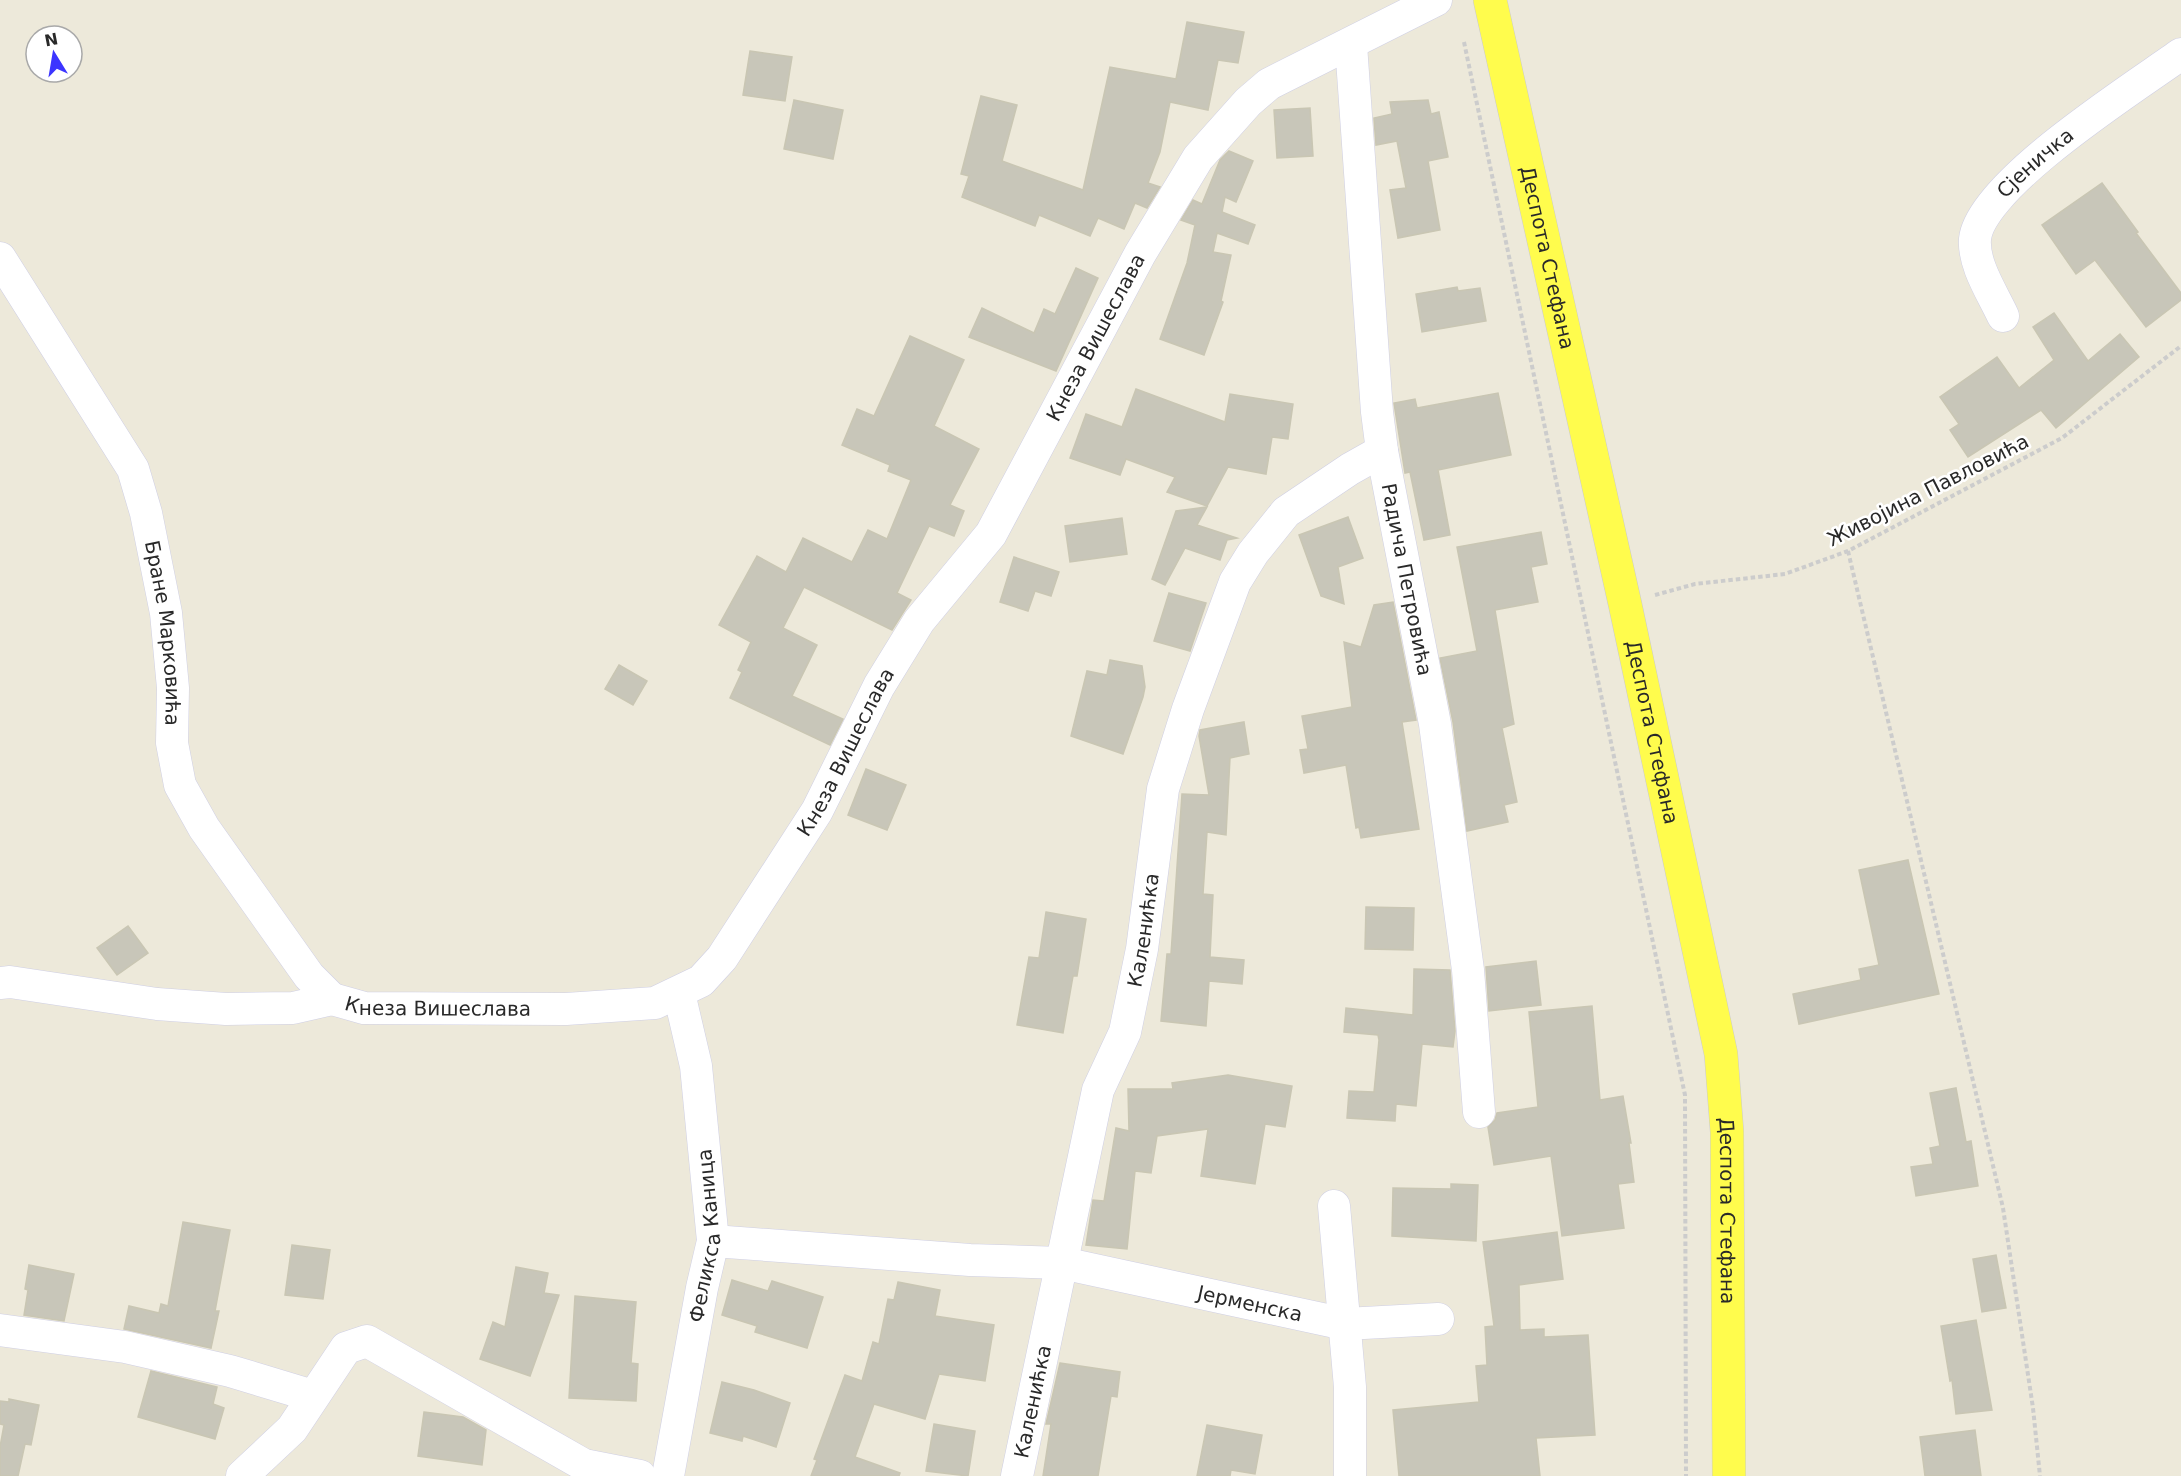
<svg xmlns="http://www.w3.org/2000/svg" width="2181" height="1476" font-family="'DejaVu Sans',sans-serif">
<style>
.building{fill:#c8c6b9;stroke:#c9c6b3;stroke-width:1.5}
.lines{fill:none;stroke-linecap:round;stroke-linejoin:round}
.minor-casing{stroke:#cfcfe4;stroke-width:33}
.major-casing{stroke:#ccc;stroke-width:34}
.path{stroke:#ccc;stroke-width:4;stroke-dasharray:4.5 3;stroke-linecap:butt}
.minor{stroke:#fff;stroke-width:32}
.major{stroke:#fffc4d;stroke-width:33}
.labels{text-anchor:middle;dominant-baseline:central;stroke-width:5;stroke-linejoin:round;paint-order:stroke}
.street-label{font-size:20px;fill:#292929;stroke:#fff}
</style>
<rect width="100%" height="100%" fill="#ede9da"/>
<g class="building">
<path d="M1187,22L1244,32L1238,63L1218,60L1208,110L1170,102L1160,152L1148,183L1160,187L1147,208L1135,203L1124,229L1098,218L1090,236L1039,215L1035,226L962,197L969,176L961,174L981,96L1017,105L1002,161L1083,190L1110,67L1176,79Z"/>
<path d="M750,51L792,57L785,101L743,95Z"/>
<path d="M794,100L843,110L833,159L784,149Z"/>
<path d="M1428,100L1431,114L1439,112L1448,157L1428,161L1440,230L1398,238L1390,190L1406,188L1397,141L1376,145L1374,118L1392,114L1390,102Z"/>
<path d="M1310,108L1313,156L1277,158L1274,110Z"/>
<path d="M1229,151L1253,161L1236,202L1225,197L1222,212L1255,225L1248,244L1217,233L1213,252L1231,255L1221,301L1223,302L1204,355L1160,339L1187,263L1195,225L1181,220L1193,200L1202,204L1220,160Z"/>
<path d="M2102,183L2138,232L2136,233L2181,293V300L2146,327L2095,260L2076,274L2042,225Z"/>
<path d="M1076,268L1098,278L1056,371L969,337L982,308L1034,333L1044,309L1055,314Z"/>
<path d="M1457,287L1458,291L1480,288L1486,321L1422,332L1416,294Z"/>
<path d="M2054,313L2088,361L2120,334L2139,357L2056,428L2041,410L1968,457L1950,430L1959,424L1940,397L1997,357L2019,388L2054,360L2033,327Z"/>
<path d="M910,336L964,360L934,426L979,449L950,505L964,511L954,536L929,526L897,593L911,600L892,630L804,587L783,628L817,645L792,696L843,719L830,745L730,698L742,672L738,670L751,642L719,625L757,556L786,572L803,538L852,562L868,530L887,539L911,480L888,471L890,465L842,445L857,409L874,416Z"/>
<path d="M1136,389L1225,422L1230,394L1293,404L1288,439L1272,437L1266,474L1228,467L1207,506L1167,492L1175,477L1126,459L1120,475L1070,458L1086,414L1122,427Z"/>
<path d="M1498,393L1511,455L1438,470L1450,535L1424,540L1410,472L1405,473L1394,403L1415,399L1417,408Z"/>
<path d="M1207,507L1197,525L1237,538L1227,540L1220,560L1185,548L1165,585L1152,579L1176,511Z"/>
<path d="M1348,517L1363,558L1338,567L1344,604L1321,596L1299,535Z"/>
<path d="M1122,518L1127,554L1070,562L1065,526Z"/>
<path d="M1541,532L1547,564L1531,567L1538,602L1495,610L1514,724L1502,728L1517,802L1504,805L1508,822L1467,831L1453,722L1440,658L1477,651L1457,547Z"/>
<path d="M1014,557L1059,572L1051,596L1035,591L1028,611L1000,602Z"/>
<path d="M1169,593L1206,603L1190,651L1154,641Z"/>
<path d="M1393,602L1416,720L1402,722L1419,829L1361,838L1359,827L1356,828L1346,765L1304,773L1300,750L1308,749L1302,716L1352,707L1344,642L1361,647L1374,605Z"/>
<path d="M1110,660L1142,666L1145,687L1143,697L1123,754L1071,736L1087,671L1107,675Z"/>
<path d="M619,665L647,681L633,705L605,689Z"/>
<path d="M1244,722L1249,754L1230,758L1226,835L1207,832L1203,894L1213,895L1210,957L1244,960L1242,984L1209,981L1206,1026L1161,1021L1167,954H1171L1182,794L1209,795L1199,736L1200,730Z"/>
<path d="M866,769L906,785L887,830L848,815Z"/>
<path d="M1908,860L1939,994L1799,1024L1793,994L1861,980L1859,969L1879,965L1859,870Z"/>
<path d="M1366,907L1414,908L1413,950L1365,949Z"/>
<path d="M1046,912L1086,919L1077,976H1073L1063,1033L1017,1025L1029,957L1039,958Z"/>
<path d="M128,926L148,953L117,975L97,948Z"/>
<path d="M1536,961L1541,1005L1489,1011L1486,967Z"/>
<path d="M1414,969L1450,970L1455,1031L1453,1047L1422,1044L1416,1106L1396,1104L1395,1121L1347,1118L1349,1091L1374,1092L1379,1040L1378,1035L1344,1032L1346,1008L1413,1015Z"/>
<path d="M1592,1006L1600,1100L1623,1096L1631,1143H1629L1634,1182L1618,1184L1624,1228L1562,1236L1551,1156L1494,1165L1488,1127L1495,1120L1497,1113L1538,1107L1529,1012Z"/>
<path d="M1228,1075L1292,1086L1285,1127L1265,1124L1255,1184L1201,1176L1208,1129L1157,1136L1151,1173L1135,1171L1127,1249L1086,1245L1093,1200L1104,1201L1116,1128L1129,1131L1128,1089H1173L1172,1083Z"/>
<path d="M1956,1088L1966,1142L1971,1141L1978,1186L1916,1196L1911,1167L1933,1164L1930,1148L1940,1146L1930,1093Z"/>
<path d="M1451,1184L1478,1185L1476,1241L1392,1236L1393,1188L1451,1189Z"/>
<path d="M183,1222L230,1230L215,1311H219L211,1348L124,1329L129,1306L159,1313L161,1304L168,1306Z"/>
<path d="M1557,1232L1563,1279L1519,1285L1520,1330L1544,1329V1337L1588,1335L1595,1435L1536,1438L1540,1476H1399L1393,1410L1479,1402L1476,1366L1487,1365L1485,1327L1494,1326L1483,1242Z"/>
<path d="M292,1245L330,1250L323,1299L285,1295Z"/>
<path d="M1996,1255L2006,1308L1982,1312L1973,1259Z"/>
<path d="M29,1265L74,1274L64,1321L24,1315L28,1290L25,1289Z"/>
<path d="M516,1267L548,1273L544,1293L559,1295L530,1376L480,1359L493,1322L505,1327Z"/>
<path d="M732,1280L768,1291L772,1281L823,1297L807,1348L755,1332L757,1326L722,1315Z"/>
<path d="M898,1282L940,1290L935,1316L994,1325L985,1381L939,1374L925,1419L874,1404L855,1457L900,1473L899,1476H811L817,1460L814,1459L845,1375L862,1381L873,1342L879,1344L888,1299L894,1300Z"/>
<path d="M575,1296L636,1302L631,1363L638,1364L636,1401L569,1398Z"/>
<path d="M1976,1320L1992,1410L1956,1414L1952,1380L1950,1381L1941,1326Z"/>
<path d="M1060,1363L1120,1372L1117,1397L1111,1396L1098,1476H1043L1051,1424H1046Z"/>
<path d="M151,1371L217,1387L213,1404L224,1408L215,1439L138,1417Z"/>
<path d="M722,1382L754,1390L790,1403L776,1447L743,1436L742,1441L710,1433Z"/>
<path d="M9,1399L39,1405L31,1445L25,1444L18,1476H0V1447L4,1425L0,1424V1401L9,1402Z"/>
<path d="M424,1412L463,1417L486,1430L482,1465L418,1456Z"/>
<path d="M934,1424L975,1431L968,1476L926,1471Z"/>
<path d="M1207,1425L1262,1435L1255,1474L1231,1470L1230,1476H1197Z"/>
<path d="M1975,1430L1981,1476H1925L1920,1437Z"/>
</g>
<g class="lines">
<defs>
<g id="minor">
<path id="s1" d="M1351,45L1377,412L1382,451L1435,724L1468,970L1479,1112"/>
<path id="s2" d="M0,258L133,469L146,513L166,613L173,688L172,743L180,785L204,828L309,976L332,999"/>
<path id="s3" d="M2003,316C1993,294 1973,265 1975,239C1980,185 2135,87 2181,54"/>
<path id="s4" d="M0,983L10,982L157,1004L226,1009L293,1008L332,999L364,1008L566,1009L655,1003L701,981L722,958L817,811L879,686L919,621L991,534L1140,254L1198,158L1248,102L1269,84L1436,0"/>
<path d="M1334,1206L1350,1387V1476"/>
<path id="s5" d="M713,1241L970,1260L1062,1263L1345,1324L1438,1319"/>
<path d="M0,1330L125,1347L230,1371L313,1396"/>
<path d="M242,1476L292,1429L346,1348L367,1341L584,1465L640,1476"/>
<path id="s6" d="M668,1476L702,1288L713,1241L696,1066L679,993"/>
<path id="s7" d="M1017,1476L1098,1090L1125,1032L1142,949L1163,789L1188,709L1235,582L1253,553L1286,512L1350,469L1382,451"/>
</g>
<g id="major">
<path id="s8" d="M1490,0L1625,604L1721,1054L1727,1132L1729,1476"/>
</g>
</defs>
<use href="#minor" class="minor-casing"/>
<use href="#major" class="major-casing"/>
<g class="path">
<path d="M1464,42L1685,1095L1686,1476"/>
<path d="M1848,551L2003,1208L2033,1408L2040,1476"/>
<path d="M1655,595L1695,584L1785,574L1848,551L2062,438L2181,346"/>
</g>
<use href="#minor" class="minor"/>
<use href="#major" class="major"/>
</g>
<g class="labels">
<g class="street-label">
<text stroke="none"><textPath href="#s3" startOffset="182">Сјеничка</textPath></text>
<text stroke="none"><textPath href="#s8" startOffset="264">Деспота Стефана</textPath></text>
<text stroke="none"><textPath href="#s4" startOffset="1468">Кнеза Вишеслава</textPath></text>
<text transform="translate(1928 490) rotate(-27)">Живојина Павловића</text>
<text stroke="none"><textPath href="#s1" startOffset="538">Радича Петровића</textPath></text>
<text stroke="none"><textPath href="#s2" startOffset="417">Бране Марковића</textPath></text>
<text stroke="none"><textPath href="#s8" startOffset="750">Деспота Стефана</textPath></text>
<text stroke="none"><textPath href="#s4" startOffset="982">Кнеза Вишеслава</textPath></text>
<text stroke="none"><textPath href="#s7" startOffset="562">Каленићка</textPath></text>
<text stroke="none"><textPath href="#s4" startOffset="442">Кнеза Вишеслава</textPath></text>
<text stroke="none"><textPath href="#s8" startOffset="1236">Деспота Стефана</textPath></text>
<text stroke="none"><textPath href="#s6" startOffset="244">Феликса Каница</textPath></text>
<text stroke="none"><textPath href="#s5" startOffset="542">Јерменска</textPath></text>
<text stroke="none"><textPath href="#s7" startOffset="76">Каленићка</textPath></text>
</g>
</g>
<g transform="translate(54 54) rotate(349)"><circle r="28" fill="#ffffff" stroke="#a9a9a9" stroke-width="1.5"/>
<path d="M0-4.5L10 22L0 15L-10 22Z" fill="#3c35ff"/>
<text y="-9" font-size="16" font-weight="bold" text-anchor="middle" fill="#292929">N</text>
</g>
</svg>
